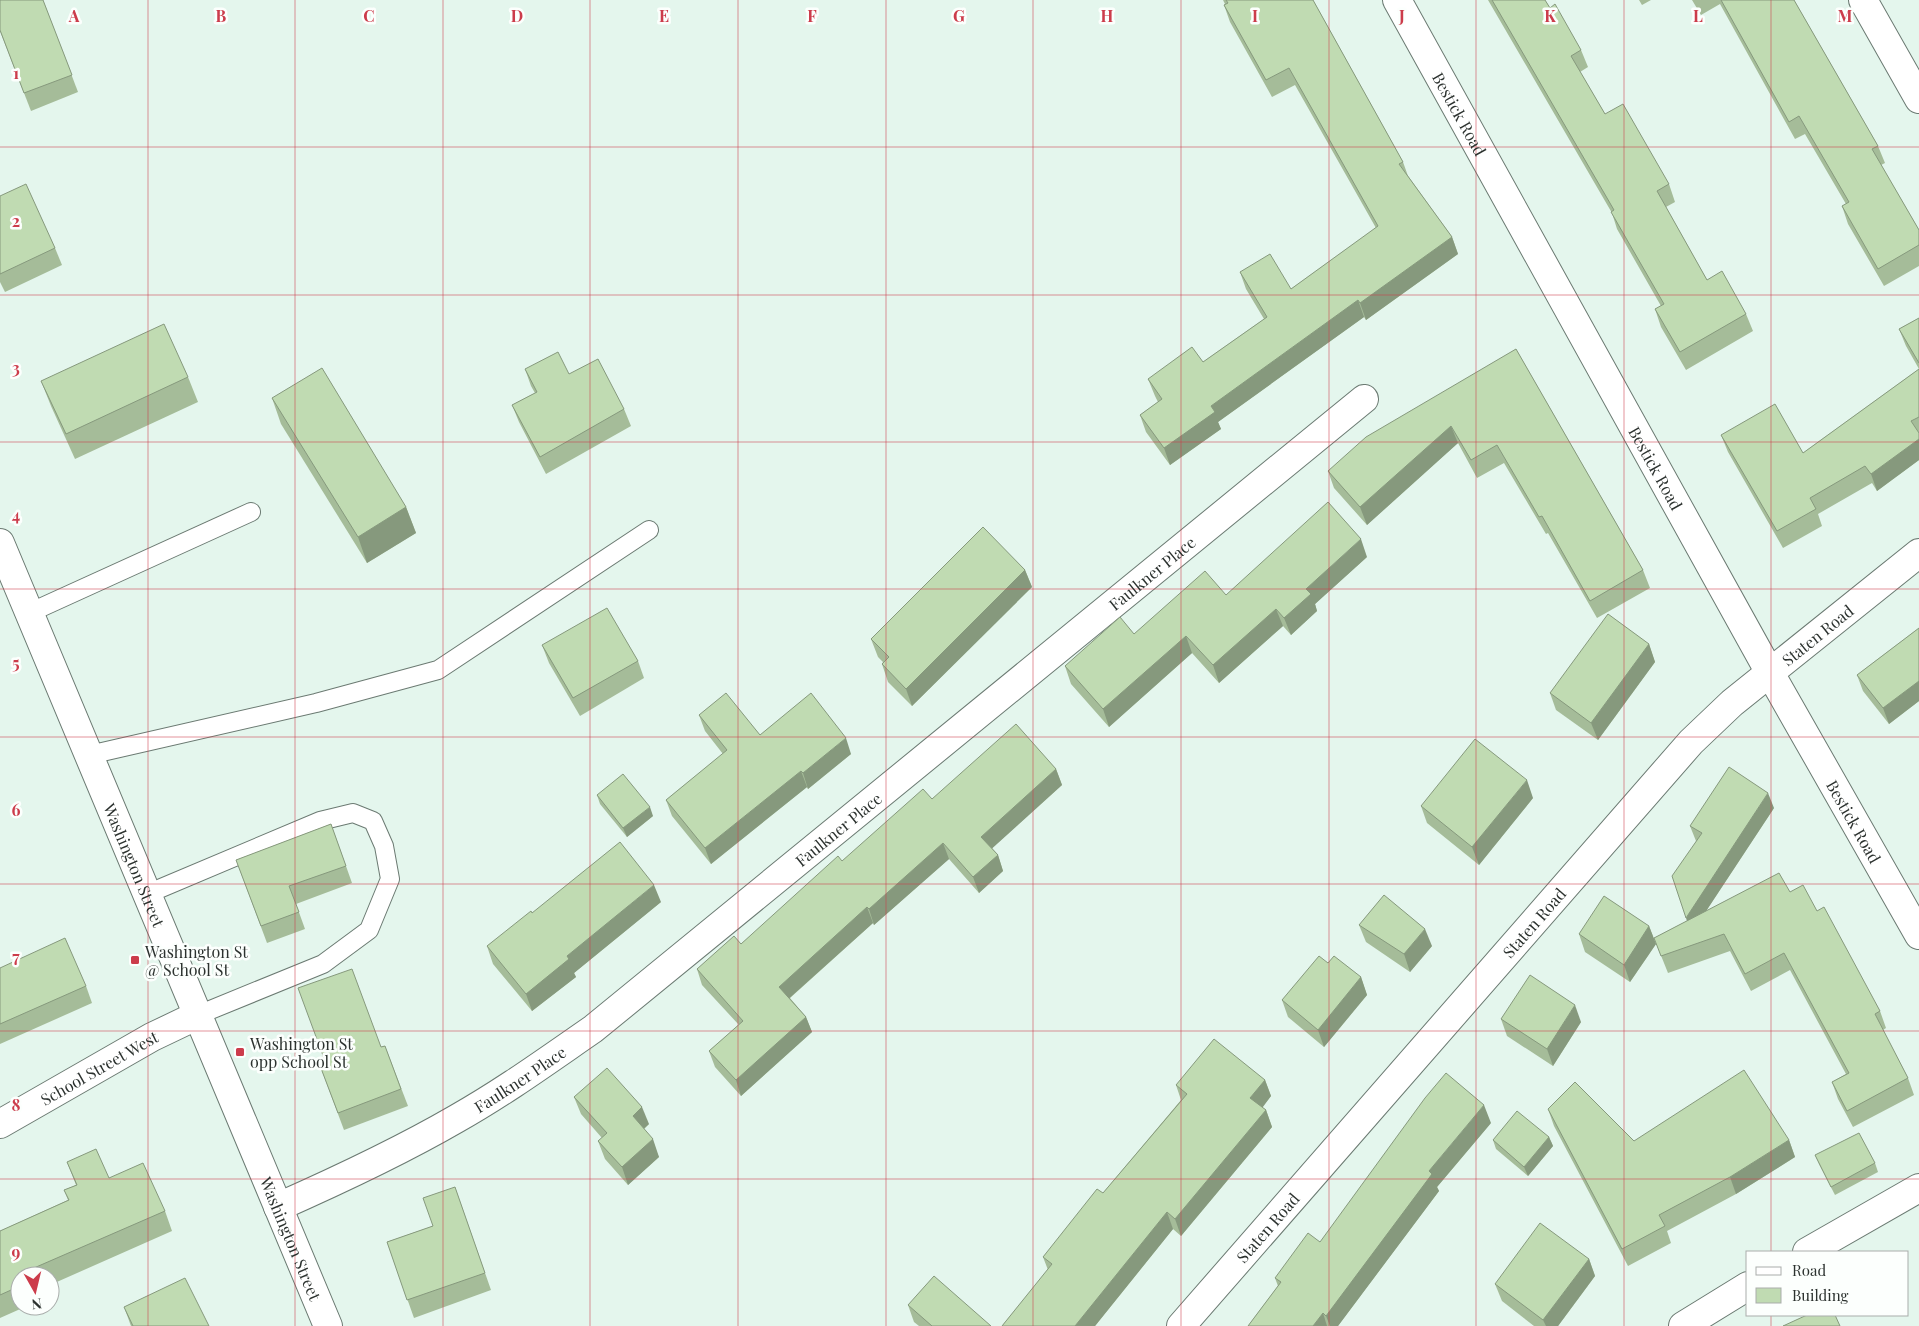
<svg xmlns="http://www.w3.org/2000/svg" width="1919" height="1326" font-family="'Playfair Display',serif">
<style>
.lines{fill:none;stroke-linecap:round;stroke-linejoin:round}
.service-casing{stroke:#6b7a72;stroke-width:20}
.minor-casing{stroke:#6b7a72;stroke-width:30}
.secondary-casing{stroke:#6b7a72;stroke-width:30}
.service{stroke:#fff;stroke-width:18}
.minor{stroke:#fff;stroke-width:28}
.secondary{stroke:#fff;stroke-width:28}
.wall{fill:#a5bc99}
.shaded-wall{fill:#86997d}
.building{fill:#c0dbb2;stroke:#86997d}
.grid{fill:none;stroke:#cc3c4b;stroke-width:1;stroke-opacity:0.55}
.poi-dot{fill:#cc3c4b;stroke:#fcfffd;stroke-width:2}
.labels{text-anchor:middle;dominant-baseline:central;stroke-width:5;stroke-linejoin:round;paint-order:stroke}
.street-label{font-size:16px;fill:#2c322f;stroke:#fcfffd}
.poi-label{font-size:16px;fill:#2c322f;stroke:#fcfffd;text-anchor:start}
.grid-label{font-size:16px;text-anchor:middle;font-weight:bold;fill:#cc3c4b;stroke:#fcfffd;stroke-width:5;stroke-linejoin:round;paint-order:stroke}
</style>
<rect width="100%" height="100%" fill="#e4f6ed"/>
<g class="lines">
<defs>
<g id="service">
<path d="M29,613L251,512"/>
<path d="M89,755L316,703L438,670L649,530"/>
<path d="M147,894L320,821L353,813L373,821L384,846L390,879L369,930L323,964L198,1015"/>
</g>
<g id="minor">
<path id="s1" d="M1397,0L1770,673L1919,935"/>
<path d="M1863,0L1919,99"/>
<path id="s2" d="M0,1124L152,1037L198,1015"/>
<path id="s3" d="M278,1207C339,1180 399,1152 456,1119C504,1092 548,1060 593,1029L1364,399"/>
<path d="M1807,1252L1919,1188"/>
<path id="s4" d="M1181,1326L1691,742L1732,703L1919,553"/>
<path d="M1683,1326L1748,1286"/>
</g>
<g id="secondary">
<path id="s5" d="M0,543L328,1326"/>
</g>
</defs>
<use href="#service" class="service-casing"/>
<use href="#minor" class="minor-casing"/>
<use href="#secondary" class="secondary-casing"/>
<use href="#service" class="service"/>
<use href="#minor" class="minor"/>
<use href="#secondary" class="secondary"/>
</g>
<g class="wall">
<path d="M43,0L78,92L31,111L0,31Z"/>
<path d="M1223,0H1313L1403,162L1408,176L1452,237L1458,254L1366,320L1364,317L1218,422L1221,429L1170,465L1146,432L1140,415L1158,402L1155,396L1148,379L1203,362L1264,319L1246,289L1240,272L1291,289L1376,228L1295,85L1272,97L1230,22L1224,5L1225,4Z"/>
<path d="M1488,0H1545L1550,8L1581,50L1588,67L1580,72L1605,114L1669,184L1675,202L1666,207L1707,280L1746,314L1753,331L1686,370L1661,327L1655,309L1661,306L1617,229L1612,213Z"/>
<path d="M1639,0H1651L1642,5Z"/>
<path d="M1692,0H1794L1878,146L1885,163L1881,165L1919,230V266L1884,286L1848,224L1842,206L1846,204L1805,134L1795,139L1720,4L1701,15Z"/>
<path d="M0,196L55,248L62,265L5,292L0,282Z"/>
<path d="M1919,318V460L1877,491L1872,483L1818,514L1822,526L1783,548L1728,452L1721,435L1803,453L1919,369L1906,346L1899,329Z"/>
<path d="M1516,349L1643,570L1650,588L1597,618L1548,533L1546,534L1504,463L1477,478L1458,443L1367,525L1334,488L1328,471Z"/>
<path d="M525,369L569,374L624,409L631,426L546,474L519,422L512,405L535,393L531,386Z"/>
<path d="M188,377L198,402L75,459L51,406L41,381Z"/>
<path d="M272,398L406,507L416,533L367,563L281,424Z"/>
<path d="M1367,557L1315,604L1317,611L1291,635L1283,626L1219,683L1192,653L1109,727L1071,684L1065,666L1134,634L1226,595Z"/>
<path d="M1025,570L1032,587L912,706L888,682L882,664L883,662L878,657L871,639Z"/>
<path d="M1919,628V701L1889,724L1863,691L1857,675Z"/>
<path d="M1649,644L1655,662L1598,740L1556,710L1550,693Z"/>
<path d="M542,645L638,661L644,678L580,716L549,663Z"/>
<path d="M699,715L760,735L851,754L808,789L807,787L711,864L672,816L666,800L723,754L705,731Z"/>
<path d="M1056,769L1062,785L992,848L998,855L1003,871L979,893L949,859L874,925L873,923L790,998L806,1017L812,1032L741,1096L715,1067L709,1051L739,1025L702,985L697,969L741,944L842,861L932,799Z"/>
<path d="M597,795L653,816L627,837L600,804Z"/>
<path d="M1533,798L1479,865L1427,823L1421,806Z"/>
<path d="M1774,808L1706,911L1790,892L1817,911L1880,1011L1886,1028L1883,1030L1908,1078L1914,1095L1853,1127L1838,1099L1832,1082L1846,1074L1790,970L1751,991L1730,951L1668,973L1654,938L1687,921L1696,841L1690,826Z"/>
<path d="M331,824L352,883L296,904L305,929L267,943L236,860Z"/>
<path d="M661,902L574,973L576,977L532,1011L493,964L487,946L532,913Z"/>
<path d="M1359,925L1432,946L1410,972L1366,942Z"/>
<path d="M1649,926L1656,944L1630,982L1585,952L1579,934Z"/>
<path d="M1328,963L1361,977L1367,995L1324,1047L1288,1017L1282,1000Z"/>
<path d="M0,968L86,986L92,1003L0,1044Z"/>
<path d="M1501,1019L1581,1022L1553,1066L1507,1036Z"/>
<path d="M385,1046L408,1106L344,1130L319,1063Z"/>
<path d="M1265,1080L1271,1096L1262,1107L1266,1110L1272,1127L1181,1236L1173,1229L1095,1326H1002L1048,1270L1043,1257L1103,1193L1181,1100L1176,1085Z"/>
<path d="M574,1097L649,1124L644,1129L659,1157L628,1185L605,1159L598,1141L602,1138L581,1114Z"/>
<path d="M1548,1109L1634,1141L1789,1140L1795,1157L1736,1194L1667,1231L1671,1243L1628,1266L1554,1126Z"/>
<path d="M1491,1123L1437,1187L1439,1191L1338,1326H1248L1278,1286L1275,1278L1320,1242Z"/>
<path d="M1549,1137L1553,1146L1528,1176L1496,1149L1493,1140Z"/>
<path d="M1815,1155L1875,1163L1878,1172L1835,1195L1819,1164Z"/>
<path d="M67,1162L109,1178L165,1211L172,1231L50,1285V1276H20V1306H27L0,1318V1231L68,1200L64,1190L76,1185Z"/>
<path d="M455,1187L491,1290L414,1318L387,1242L433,1226Z"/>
<path d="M1589,1259L1595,1276L1558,1326H1534L1502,1301L1495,1284Z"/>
<path d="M908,1305L991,1326H919L914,1322Z"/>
<path d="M124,1307L209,1326H131Z"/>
</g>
<g class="shaded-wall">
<path d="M1452,237L1458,254L1366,320L1360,303Z"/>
<path d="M1358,300L1364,317L1218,422L1221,429L1170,465L1164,448L1211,406Z"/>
<path d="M1451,426L1458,443L1367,525L1360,507Z"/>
<path d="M1919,439V460L1877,491L1871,474Z"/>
<path d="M406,507L416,533L367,563L358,537Z"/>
<path d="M1361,539L1367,557L1315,604L1317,611L1291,635L1284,618L1306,589Z"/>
<path d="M1025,570L1032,587L912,706L906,689Z"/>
<path d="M1276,609L1283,626L1219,683L1213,665Z"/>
<path d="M1186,636L1192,653L1109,727L1103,709Z"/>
<path d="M1649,644L1655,662L1598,740L1591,723Z"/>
<path d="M1919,681V701L1889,724L1883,708Z"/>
<path d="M846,738L851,754L808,789L803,773Z"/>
<path d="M1056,769L1062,785L987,853L981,837Z"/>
<path d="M801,771L807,787L711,864L705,848Z"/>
<path d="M1527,780L1533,798L1479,865L1472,847Z"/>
<path d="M1768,793L1774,808L1691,934L1686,918Z"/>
<path d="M650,807L653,816L627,837L623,828Z"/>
<path d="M943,843L949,859L874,925L869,909Z"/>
<path d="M998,855L1003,871L979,893L973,877Z"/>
<path d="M654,885L661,902L574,973L576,977L532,1011L526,994L567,956Z"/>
<path d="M867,907L873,923L785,1002L779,987Z"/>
<path d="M1649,926L1656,944L1630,982L1624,965Z"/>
<path d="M1425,929L1432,946L1410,972L1404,954Z"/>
<path d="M1361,977L1367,995L1324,1047L1318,1030Z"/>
<path d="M1575,1005L1581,1022L1553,1066L1547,1049Z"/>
<path d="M806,1017L812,1032L741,1096L736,1080Z"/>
<path d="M1265,1080L1271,1096L1257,1115L1250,1098Z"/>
<path d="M1484,1105L1491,1123L1437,1187L1439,1191L1338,1326H1330L1326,1316L1429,1171Z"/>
<path d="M642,1107L649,1124L639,1133L633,1116Z"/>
<path d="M1266,1110L1272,1127L1181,1236L1175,1219Z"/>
<path d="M1549,1137L1553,1146L1528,1176L1524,1167Z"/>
<path d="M653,1139L659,1157L628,1185L622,1167Z"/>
<path d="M1789,1140L1795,1157L1736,1194L1730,1177Z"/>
<path d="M1167,1212L1173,1229L1095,1326H1075Z"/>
<path d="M1589,1259L1595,1276L1558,1326H1546L1543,1320Z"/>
<path d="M1323,1313L1327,1326H1313Z"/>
</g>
<g class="building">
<path d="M0,0H43L72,75L24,93L0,30Z"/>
<path d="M1226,0H1313L1403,162L1399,164L1452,237L1360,303L1358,300L1211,406L1215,412L1164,448L1140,415L1162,399L1148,379L1192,347L1203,362L1267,317L1240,272L1270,254L1291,289L1378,226L1289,68L1266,80L1224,5L1228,3Z"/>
<path d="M1492,0H1545L1550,8L1555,4L1581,50L1571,56L1605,114L1623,104L1669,184L1657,191L1707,280L1722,271L1746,314L1680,352L1655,309L1664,304L1611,212L1614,210Z"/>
<path d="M1721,0H1794L1878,146L1872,149L1919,230V245L1878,269L1842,206L1849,202L1799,116L1789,122Z"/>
<path d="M26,184L55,248L0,274V196Z"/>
<path d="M1919,318V363L1899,329Z"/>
<path d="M164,324L188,377L66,434L41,381Z"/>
<path d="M1516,349L1643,570L1590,601L1542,516L1539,517L1497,445L1471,460L1451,426L1360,507L1328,471L1366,437Z"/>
<path d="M558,352L569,374L598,359L624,409L540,457L512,405L537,392L525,369Z"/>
<path d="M322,368L406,507L358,537L272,398Z"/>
<path d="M1919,369V417L1911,421L1919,433V439L1871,474L1865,466L1810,498L1816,509L1777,531L1721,435L1775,404L1803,453Z"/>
<path d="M1328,502L1361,539L1306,589L1311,594L1284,618L1276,609L1213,665L1186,636L1103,709L1065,666L1120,617L1134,634L1205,571L1226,595Z"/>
<path d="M983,527L1025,570L906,689L882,664L889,657L871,639Z"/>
<path d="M607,608L638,661L573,698L542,645Z"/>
<path d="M1608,614L1649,644L1591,723L1550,693Z"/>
<path d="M1919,628V681L1883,708L1857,675Z"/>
<path d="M726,693L760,735L811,693L846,738L803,773L801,771L705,848L666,800L727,750L699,715Z"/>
<path d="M1016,724L1056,769L981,837L998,855L973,877L943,843L869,909L867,907L779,987L806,1017L736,1080L709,1051L743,1021L697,969L734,936L741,944L838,856L842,861L923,789L932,799Z"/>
<path d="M1475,739L1527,780L1472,847L1421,806Z"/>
<path d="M1729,767L1768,793L1686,918L1672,876L1702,833L1690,826Z"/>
<path d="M623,774L650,807L623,828L597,795Z"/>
<path d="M331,824L346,866L289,886L299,912L261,926L236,860Z"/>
<path d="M620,842L654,885L567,956L569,959L526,994L487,946L531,911L532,913Z"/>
<path d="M1779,873L1790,892L1803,885L1817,911L1824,907L1880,1011L1875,1014L1908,1078L1847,1111L1832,1082L1849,1073L1784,953L1745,974L1724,934L1661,956L1654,938Z"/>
<path d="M1384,895L1425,929L1404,954L1359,925Z"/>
<path d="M1604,896L1649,926L1624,965L1579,934Z"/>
<path d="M65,938L86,986L0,1024V968Z"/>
<path d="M1319,956L1328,963L1334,956L1361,977L1318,1030L1282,1000Z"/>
<path d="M352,969L381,1047L385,1046L401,1089L338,1113L319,1063L325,1061L298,988Z"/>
<path d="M1530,975L1575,1005L1547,1049L1501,1019Z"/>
<path d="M1214,1039L1265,1080L1250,1098L1266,1110L1175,1219L1167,1212L1075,1326H1002L1052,1264L1043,1257L1097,1189L1103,1193L1187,1094L1176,1085Z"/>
<path d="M607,1068L642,1107L633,1116L653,1139L622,1167L598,1141L607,1133L574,1097Z"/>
<path d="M1744,1070L1789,1140L1730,1177L1659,1215L1665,1226L1622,1249L1548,1109L1575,1082L1634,1141Z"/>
<path d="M1446,1073L1484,1105L1429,1171L1432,1174L1326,1316L1323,1313L1313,1326H1248L1281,1282L1275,1278L1308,1233L1320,1242L1425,1098Z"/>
<path d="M1517,1111L1549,1137L1524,1167L1493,1140Z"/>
<path d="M1859,1133L1875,1163L1831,1187L1815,1155Z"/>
<path d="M96,1149L109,1178L143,1163L165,1211L27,1271L29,1276H20V1286L0,1295V1231L69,1200L64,1190L77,1185L67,1162Z"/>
<path d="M455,1187L485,1273L407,1300L387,1242L433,1226L423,1198Z"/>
<path d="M1540,1223L1589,1259L1543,1320L1495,1284Z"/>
<path d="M934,1276L991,1326H932L908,1305Z"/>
<path d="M185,1278L209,1326H133L124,1307Z"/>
<path d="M1807,1315H1835L1840,1326H1783Z"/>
</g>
<path class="grid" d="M148,0V1326M295,0V1326M443,0V1326M590,0V1326M738,0V1326M886,0V1326M1033,0V1326M1181,0V1326M1329,0V1326M1476,0V1326M1624,0V1326M1771,0V1252M0,147H1919M0,295H1919M0,442H1919M0,589H1919M0,737H1919M0,884H1919M0,1031H1919M0,1179H1919M1771,1315V1326"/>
<g class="poi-dot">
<rect x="130" y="955" width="10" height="10" rx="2.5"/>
<rect x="235" y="1047" width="10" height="10" rx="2.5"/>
</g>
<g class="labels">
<g class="street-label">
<text stroke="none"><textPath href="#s1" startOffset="130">Bestick Road</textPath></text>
<text stroke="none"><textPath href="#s1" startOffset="535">Bestick Road</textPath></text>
<text stroke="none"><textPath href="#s3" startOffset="1084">Faulkner Place</textPath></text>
<text stroke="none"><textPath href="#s4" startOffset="941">Staten Road</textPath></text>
<text stroke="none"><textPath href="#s1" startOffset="940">Bestick Road</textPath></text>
<text stroke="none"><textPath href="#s3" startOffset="679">Faulkner Place</textPath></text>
<text stroke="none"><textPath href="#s5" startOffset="349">Washington Street</textPath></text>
<text stroke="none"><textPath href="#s4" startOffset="536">Staten Road</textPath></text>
<text stroke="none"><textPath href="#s2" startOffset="114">School Street West</textPath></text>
<text stroke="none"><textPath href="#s3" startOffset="274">Faulkner Place</textPath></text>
<text stroke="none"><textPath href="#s4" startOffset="131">Staten Road</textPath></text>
<text stroke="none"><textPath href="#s5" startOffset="754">Washington Street</textPath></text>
</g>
<g class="poi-label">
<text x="145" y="951">Washington St<tspan x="145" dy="18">@ School St</tspan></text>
<text x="250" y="1043">Washington St<tspan x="250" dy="18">opp School St</tspan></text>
</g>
</g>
<g class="grid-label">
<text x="74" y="22">A</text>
<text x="221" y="22">B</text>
<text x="369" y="22">C</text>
<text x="517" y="22">D</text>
<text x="664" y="22">E</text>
<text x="812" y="22">F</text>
<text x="959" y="22">G</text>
<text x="1107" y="22">H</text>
<text x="1255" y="22">I</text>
<text x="1402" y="22">J</text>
<text x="1550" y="22">K</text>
<text x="1698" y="22">L</text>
<text x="1845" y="22">M</text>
<text x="16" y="79">1</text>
<text x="16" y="227">2</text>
<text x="16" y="374">3</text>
<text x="16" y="521">4</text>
<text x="16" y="669">5</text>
<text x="16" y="816">6</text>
<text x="16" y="963">7</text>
<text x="16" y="1111">8</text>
<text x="16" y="1258">9</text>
</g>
<rect x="1746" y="1251" width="162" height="65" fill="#fcfffd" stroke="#a9adab"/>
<rect x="1756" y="1267" width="25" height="8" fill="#ffffff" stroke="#a9adab"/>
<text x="1792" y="1276" font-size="15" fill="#2c322f">Road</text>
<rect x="1756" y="1288" width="25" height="15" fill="#c0dbb2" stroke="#a9adab"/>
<text x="1792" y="1301" font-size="15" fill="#2c322f">Building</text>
<g transform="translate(35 1291) rotate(172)"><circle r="24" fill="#fcfffd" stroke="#a9adab"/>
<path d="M0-4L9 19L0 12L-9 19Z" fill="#cc3c4b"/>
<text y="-8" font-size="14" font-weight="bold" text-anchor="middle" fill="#2c322f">N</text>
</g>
</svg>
